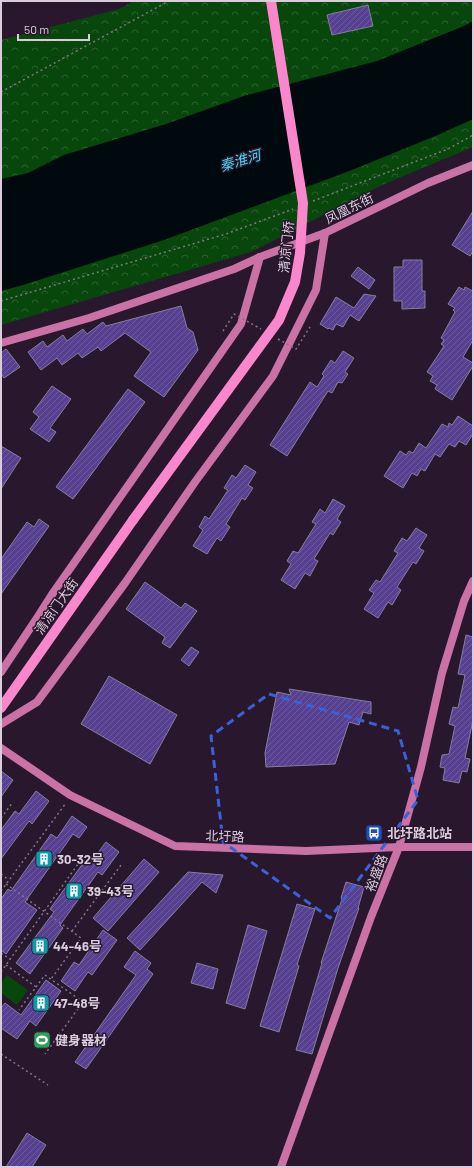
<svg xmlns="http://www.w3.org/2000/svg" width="474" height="1168" font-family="Barlow,'Noto Sans SC',sans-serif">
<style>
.grass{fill:#07470b}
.park{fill:url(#park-crowns)}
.water{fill:#00090d}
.building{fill:url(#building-hatch);stroke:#857e9d}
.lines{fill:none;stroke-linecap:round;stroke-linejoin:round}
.path{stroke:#837486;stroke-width:1.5;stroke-dasharray:2 3;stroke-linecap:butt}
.secondary{stroke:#ca71a5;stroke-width:8}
.primary{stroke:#fa87cb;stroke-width:10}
.path-bridge{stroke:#837486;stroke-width:1.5;stroke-dasharray:2 3;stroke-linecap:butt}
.primary-bridge{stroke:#fa87cb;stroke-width:10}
.marked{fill:none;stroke:#3961d9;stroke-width:3;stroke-dasharray:8 5;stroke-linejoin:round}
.labels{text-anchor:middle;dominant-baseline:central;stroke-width:3;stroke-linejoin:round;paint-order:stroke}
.street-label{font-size:13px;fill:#d9cddc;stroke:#29172d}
.poi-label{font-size:13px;font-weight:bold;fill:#d9cddc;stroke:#29172d;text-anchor:start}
.water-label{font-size:14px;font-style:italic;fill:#47d7f6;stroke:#29172d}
</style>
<defs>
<pattern id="park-crowns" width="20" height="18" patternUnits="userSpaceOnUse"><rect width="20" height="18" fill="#07470b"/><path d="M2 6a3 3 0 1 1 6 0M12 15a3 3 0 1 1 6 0" fill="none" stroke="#2b602e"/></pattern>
<pattern id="building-hatch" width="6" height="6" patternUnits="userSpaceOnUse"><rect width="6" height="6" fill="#584091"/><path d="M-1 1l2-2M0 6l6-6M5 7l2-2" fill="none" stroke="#6f5aa0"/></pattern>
</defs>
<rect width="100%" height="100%" fill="#29172d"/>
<g class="grass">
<path d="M7,975L28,990L17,1005L1,993V983Z"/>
<path d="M43,1030L51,1036L41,1050L33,1044Z"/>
</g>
<path class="park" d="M134,1H473V147L382,185L251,252L1,325V40L119,9Z"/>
<path class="water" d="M473,21V119L440,134L352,170L164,240L23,285L1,291V179L28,173L64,155L166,124L244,96L377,61L464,26Z"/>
<g class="building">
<path d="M368,5L373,26L332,35L327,15Z"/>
<path d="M473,211V251L470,256L452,245Z"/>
<path d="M403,260H422V291H425V308L402,309V301H394V267H403Z"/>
<path d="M358,267L375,280L369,289L351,276Z"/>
<path d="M459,287L464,290L465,287L473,291V340L463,357L473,363V366L452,400L435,389L437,385L430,381L433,376L427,372L444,346L441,344L444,340L441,338L455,312L453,310L455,308L448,304Z"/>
<path d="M364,294L376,296L359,321L350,315L343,327L336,324L333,330L329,328L328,329L320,324L336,297L354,308Z"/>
<path d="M181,306L187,328L193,332L198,350L164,397L134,376L151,352L125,333L101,351L98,347L82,358L78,353L62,365L57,358L41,370L28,352L43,341L47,347L63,335L67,341L83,329L87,334L103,322L106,326Z"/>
<path d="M6,349L20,367L4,378L1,374V353Z"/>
<path d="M343,351L354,358L345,372L348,374L342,383L338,382L332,393L328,391L287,456L270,445L310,382L317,387L324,376L322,374L331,360L335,363Z"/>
<path d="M52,386L71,399L50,428L56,432L49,442L30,429L39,417L33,412Z"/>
<path d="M128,389L145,402L73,499L56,487Z"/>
<path d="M458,416L473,426V434L466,445L459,441L455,447L449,444L440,457L435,454L425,471L421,469L417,476L412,473L403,488L384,476L400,451L406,455L409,451L413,453L419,443L426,448L442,424L448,427L449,423L452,425Z"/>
<path d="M1,446L21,458L1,489Z"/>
<path d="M245,465L256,472L248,485L253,488L245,500L242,498L226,524L230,527L221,541L217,538L207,554L193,546L203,530L199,527L205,516L209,519L228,490L224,488L232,475L236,478Z"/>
<path d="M333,499L345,506L337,519L341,522L333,535L330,533L314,559L318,561L310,576L305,573L295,589L281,580L291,564L287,561L293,551L298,553L316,524L312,522L320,509L325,513Z"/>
<path d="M39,519L49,526L1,594V559L27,522L34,527Z"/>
<path d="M416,528L427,535L419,548L424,551L416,564L413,562L397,587L401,590L392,605L388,602L378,618L364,609L374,593L369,590L376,580L380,582L398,553L394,551L402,538L407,541Z"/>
<path d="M145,582L181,608L185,603L197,611L170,648L162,643L165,637L126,609Z"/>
<path d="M466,635L473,637V720L465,758L470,759L467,772L462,771L459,783L443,780L445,768L440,767L442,755L449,754L455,726L449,724L453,707L458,708L465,675L458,674Z"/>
<path d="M191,647L199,652L189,666L181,660Z"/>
<path d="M109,676L177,715L150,764L81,724Z"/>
<path d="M289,689L371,702V714L363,712L359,725L349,722L335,764L266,767L265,753L277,692L291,695Z"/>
<path d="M1,771L13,780L1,797Z"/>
<path d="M36,791L49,801L32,824L29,821L1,859V830L15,811L19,814Z"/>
<path d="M72,816L87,827L79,838L73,834L25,902L37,910L6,954L1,950V899L8,889L11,891L51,834L57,838Z"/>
<path d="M106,842L119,852L102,875L98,872L60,925L63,928L30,974L16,963L54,912L50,909L84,862L89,865Z"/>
<path d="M144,859L159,872L108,931L93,918Z"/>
<path d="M188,872L223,875L216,893L202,882L140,950L127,938Z"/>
<path d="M346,882L364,887L358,908H359L338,968L312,1054L296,1050L322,963H321L342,899L341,898Z"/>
<path d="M297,904L315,909L297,965L299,966L279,1032L260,1026Z"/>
<path d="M248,925L267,931L245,1009L226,1003Z"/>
<path d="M103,930L117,940L92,975L88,972L75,991L61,981L74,962L79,965Z"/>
<path d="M135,951L151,963L147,969L153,974L86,1069L75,1062L136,975L124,967Z"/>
<path d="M197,963L218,969L213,989L191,983Z"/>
<path d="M46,980L61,991L36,1026L30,1021L17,1039L1,1028V1008L5,1003L21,1015Z"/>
<path d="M27,1133L46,1145L32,1167H6Z"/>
</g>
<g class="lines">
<g class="path">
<path d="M1,92L169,1"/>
<path d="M313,201L448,149L473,135"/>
<path d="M1,301L226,234L293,209"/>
<path d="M1,818L13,802"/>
<path d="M1,874L9,880"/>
<path d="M6,884L81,938L51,979"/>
<path d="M1,891L66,803"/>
<path d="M72,931L121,865"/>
<path d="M1,953L10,959"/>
<path d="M6,965L36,987L19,1010"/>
<path d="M1,972L83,857"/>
<path d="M36,987L45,975L83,1002L45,1054"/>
<path d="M1,1054L48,1085"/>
</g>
<g class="secondary">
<path d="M1,343L89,318L234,269L260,257L325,233L428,183L473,165"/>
<path d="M1,672L39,615L53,593L241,324L260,257"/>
<path d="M1,724L37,702L125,583L195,482L273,376L316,290L325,233"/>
<path d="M1,748L70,795L175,846L306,851L399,847H473"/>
<path d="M281,1167L371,917L399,847L421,767L442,673L464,601L473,581"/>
</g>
<path class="primary" d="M1,708L133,520"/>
<g class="path-bridge">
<path d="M223,331L234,314L261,329"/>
<path d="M278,339L296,349L310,327"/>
</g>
<path class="primary-bridge" d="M133,520L279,320L295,282L300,253L303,203L271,1"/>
</g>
<path class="marked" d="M269,694L398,731L418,800L330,918L223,842L211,736Z"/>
<defs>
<symbol id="bus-square" viewBox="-11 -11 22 22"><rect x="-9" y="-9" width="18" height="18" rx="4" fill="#1a4fb4" stroke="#29172d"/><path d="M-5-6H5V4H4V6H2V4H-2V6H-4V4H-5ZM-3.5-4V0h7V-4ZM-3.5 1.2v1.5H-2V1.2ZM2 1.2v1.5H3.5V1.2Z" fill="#fff"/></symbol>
<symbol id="building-square" viewBox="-11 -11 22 22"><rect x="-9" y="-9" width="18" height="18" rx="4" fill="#0f9aa8" stroke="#29172d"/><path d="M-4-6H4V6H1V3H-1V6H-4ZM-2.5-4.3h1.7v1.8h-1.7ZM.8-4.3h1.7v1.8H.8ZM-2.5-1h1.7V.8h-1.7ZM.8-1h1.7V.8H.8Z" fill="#fff"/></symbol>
<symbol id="stadium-square" viewBox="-11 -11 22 22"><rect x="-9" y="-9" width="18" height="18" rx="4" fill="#2e9e5b" stroke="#29172d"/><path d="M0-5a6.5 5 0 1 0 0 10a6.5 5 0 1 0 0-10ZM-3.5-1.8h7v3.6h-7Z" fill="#fff"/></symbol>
</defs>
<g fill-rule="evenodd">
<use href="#bus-square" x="364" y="823" width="20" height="20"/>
<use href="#building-square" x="34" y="849" width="20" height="20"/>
<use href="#building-square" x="64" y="881" width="20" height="20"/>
<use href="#building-square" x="30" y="936" width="20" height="20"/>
<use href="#building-square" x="31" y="993" width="20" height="20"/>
<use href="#stadium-square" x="32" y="1030" width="20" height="20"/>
</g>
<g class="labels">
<g class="street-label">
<text transform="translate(349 208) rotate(-26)">凤凰东街</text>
<text transform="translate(286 247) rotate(-84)">清凉门桥</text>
<text transform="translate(56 606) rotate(-55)">清凉门大街</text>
<text transform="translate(225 836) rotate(2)">北圩路</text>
<text transform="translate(376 873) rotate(-69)">裕盛路</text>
</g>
<g class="poi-label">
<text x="387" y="833">北圩路北站</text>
<text x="57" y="859">30-32号</text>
<text x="87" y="891">39-43号</text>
<text x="53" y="946">44-46号</text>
<text x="54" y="1003">47-48号</text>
<text x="55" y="1040">健身器材</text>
</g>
<g class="water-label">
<text transform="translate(240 160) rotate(-17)">秦淮河</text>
</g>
</g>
<rect width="474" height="1168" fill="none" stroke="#d9cddc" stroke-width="4"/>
<path d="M18 34v6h71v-6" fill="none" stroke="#d9cddc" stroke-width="2"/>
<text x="24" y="34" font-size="12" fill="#d9cddc" stroke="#29172d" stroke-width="3" paint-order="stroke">50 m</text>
</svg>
